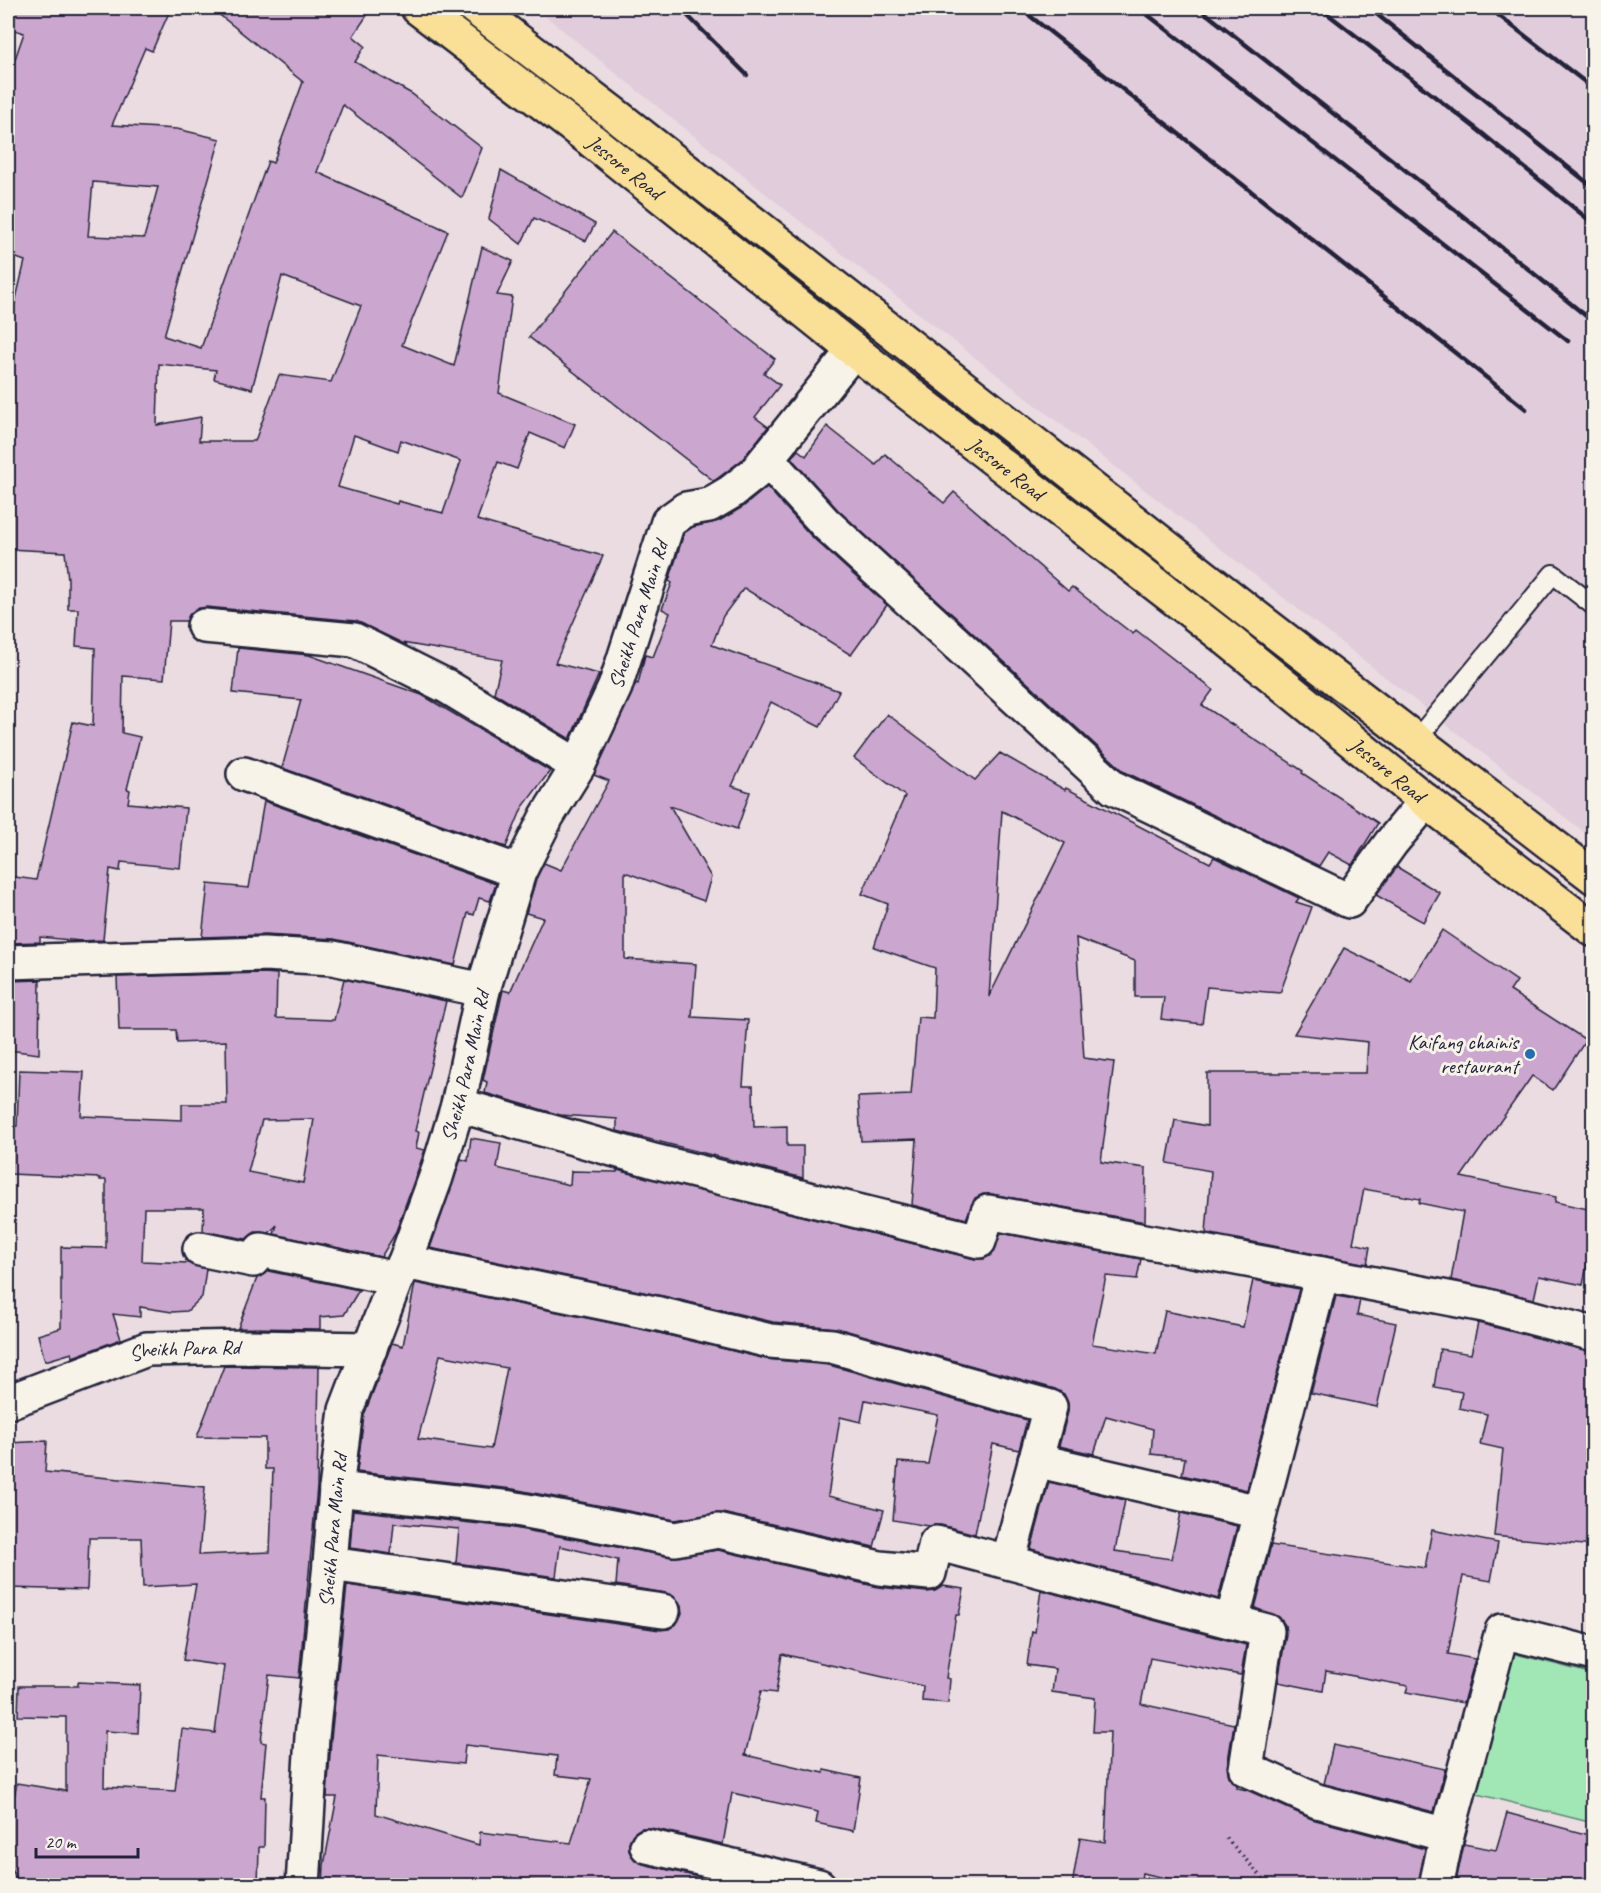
<svg xmlns="http://www.w3.org/2000/svg" width="1601" height="1893" font-family="Caveat,sans-serif">
<style>
.built{fill:#e1ccdb}
.green{fill:#a0e7b5;stroke:#618478;stroke-width:1.5}
.building{fill:#cba6cf;stroke:#22223b;stroke-width:1.5;fill-rule:evenodd}
.lines{fill:none;stroke-linecap:round;stroke-linejoin:round}
.lane-casing{stroke:#22223b;stroke-width:22}
.street-casing{stroke:#22223b;stroke-width:38}
.highway-casing{stroke:#22223b;stroke-width:38}
.path{stroke:#22223b;stroke-width:4;stroke-dasharray:1.5 4.5;stroke-linecap:butt}
.lane{stroke:#f7f3e8;stroke-width:18}
.street{stroke:#f7f3e8;stroke-width:33}
.highway{stroke:#fadf96;stroke-width:33}
.rail{stroke:#22223b;stroke-width:4.5}
.poi-dot{fill:#1f6fb2;stroke:#f7f3e8;stroke-width:2}
.labels{text-anchor:middle;dominant-baseline:central;stroke-width:6;stroke-linejoin:round;paint-order:stroke}
.street-label{font-size:21px;fill:#22223b;stroke:#f7f3e8}
.poi-label{font-size:21px;fill:#22223b;stroke:#f7f3e8;text-anchor:end}
</style>
<rect width="100%" height="100%" fill="#eadce0"/>
<filter id="ink" filterUnits="userSpaceOnUse"><feTurbulence type="fractalNoise" baseFrequency=".0167" numOctaves="2"/><feDisplacementMap in="SourceGraphic" scale="12" xChannelSelector="R" yChannelSelector="G"/><feConvolveMatrix kernelMatrix="1 2 1 2 8 2 1 2 1" color-interpolation-filters="sRGB"/></filter>
<g filter="url(#ink)">
<path class="built" d="M535,8H1593V839L796,218Z"/>
<path class="green" d="M1508,1652L1593,1674V1823L1473,1793Z"/>
<g class="building">
<path d="M8,8H171L152,51L145,48L112,125L177,129L220,139L164,336L201,348L268,161L273,163L303,82L211,8H372L353,36L365,46L355,62L412,94L482,148L462,198L343,105L317,172L448,231L402,345L454,366L482,247L513,261L497,295L512,297L499,393L575,424L565,448L530,433L517,469L498,462L477,520L603,556L555,663L599,674L570,739L494,693L502,660L402,643L356,621L206,607L196,609L189,615L187,621H169L164,679L123,676L122,733L140,737L127,789L130,790L128,803L186,808L180,868L121,862L120,871L110,869L103,940L81,941L40,937V942L8,943V876L36,880L73,722L93,726L95,648L76,646L78,609H68V579L65,552L8,549V332L25,261L8,255V79L24,33L8,28ZM93,182L158,187L144,238L88,236ZM282,276L361,306L331,382L279,375L255,441H199L201,417L157,425L159,364L216,370L214,379L252,389ZM354,435L398,451L401,440L461,461L443,513L398,501L397,504L338,487Z"/>
<path d="M501,170L595,224L586,241L534,218L521,244L489,219Z"/>
<path d="M612,232L775,359L764,373L780,385L755,417L768,427L742,460L714,481L529,337Z"/>
<path d="M827,426L876,465L885,454L944,503L954,492L1068,591L1072,587L1133,634L1136,630L1213,690L1202,705L1303,771L1302,773L1378,823L1352,865L1328,852L1319,866L1125,772L838,510L791,458L798,450L806,456Z"/>
<path d="M767,487L812,537L887,605L851,655L744,588L723,616L712,645L839,691L820,727L771,702L732,786L750,792L737,829L670,806L711,877L704,901L625,872V959L696,964L692,1017L748,1020L743,1086H753L754,1127L787,1126V1146H803V1178L617,1131V1119L560,1115L485,1093L487,1082L483,1080L503,990L510,992L543,918L526,913L536,879L544,863L561,870L609,781L594,775L636,683L638,684L645,655L653,657L670,613L662,609L672,583L669,581L684,533L693,527L719,521L743,507Z"/>
<path d="M238,648L309,655L422,695L550,771L522,808L506,847L282,768L301,700L233,693Z"/>
<path d="M887,714L975,780L1000,753L1065,790L1066,788L1210,863L1214,857L1299,898L1296,902L1312,907L1280,993L1207,987L1202,1024L1161,1019L1164,997H1135V961L1076,938L1084,1058L1114,1062L1101,1162L1146,1168L1145,1222L991,1194H983L975,1198L966,1219L912,1205L917,1139L861,1141L858,1097L911,1095L918,1017L933,1018L935,968L874,947L888,904L862,894L905,796L854,758ZM1002,811L1065,843L989,997Z"/>
<path d="M264,801L496,884L490,901L479,898L474,915L468,913L455,965L334,939L265,935L202,937L208,884L249,888Z"/>
<path d="M1397,867L1440,893L1423,922L1376,895Z"/>
<path d="M1442,930L1517,981L1510,991L1586,1040L1553,1090L1532,1076L1461,1177L1556,1197L1555,1202L1593,1210V1235L1583,1285L1539,1276L1534,1299L1451,1280L1463,1212L1419,1203L1420,1199L1364,1189L1353,1243L1370,1247L1367,1264L1206,1233L1211,1171L1167,1163L1175,1120L1207,1126V1073H1366L1368,1042L1294,1034L1344,948L1411,981Z"/>
<path d="M264,973L277,974L276,1018L334,1020L344,979L446,1001L415,1131L419,1132L416,1148L425,1150L395,1234L381,1257L274,1234L277,1225L269,1233L255,1232L246,1239L203,1231L204,1208H144L142,1261L188,1263L206,1269L202,1297L187,1311L172,1312L140,1307V1317L113,1314L121,1339L73,1357L72,1353L45,1361L38,1335L61,1328V1247L106,1248V1180H100V1178L10,1174L12,1126H17L19,1070L84,1072L81,1116L182,1120V1104H227L226,1041L177,1043L176,1030H119L117,977ZM314,1119L303,1183L248,1172L262,1120Z"/>
<path d="M40,980L39,1054L8,1050V981Z"/>
<path d="M471,1138L501,1143L497,1168L570,1185L571,1171L617,1172V1170L975,1259H984L992,1254L1001,1233L1141,1259L1137,1279L1106,1276L1092,1344L1156,1354L1165,1311L1243,1327L1253,1280L1299,1289L1247,1490L1182,1475L1185,1458L1151,1454L1153,1429L1106,1416L1094,1454L1059,1446L1068,1412V1403L1064,1394L1055,1389L837,1328L773,1322L663,1296L430,1248L461,1159L468,1161Z"/>
<path d="M268,1271L359,1290L344,1315L320,1317V1329L238,1328L257,1278Z"/>
<path d="M415,1283L655,1332L766,1359L829,1365L1027,1420L1019,1450L993,1444L975,1534L941,1525L928,1526L893,1520L898,1462L928,1464L938,1415L865,1400L861,1422L840,1417L828,1496L884,1510L874,1547L722,1513L675,1520L513,1489L357,1472L364,1415L392,1343L403,1346ZM440,1355L507,1368L491,1449L418,1439Z"/>
<path d="M1336,1296L1360,1300L1357,1315L1396,1323L1377,1407L1311,1393Z"/>
<path d="M1478,1323L1593,1352V1546L1494,1536L1503,1449L1480,1444L1487,1414L1459,1408L1462,1392L1434,1387L1440,1349L1471,1354Z"/>
<path d="M224,1366L319,1367L317,1487L299,1678L269,1675L261,1742L266,1743L261,1797H265L264,1847H259L258,1886H19L8,1859V1827L17,1783L66,1791V1717L18,1716L19,1686H78V1682L140,1685L138,1733L105,1731L104,1787L175,1791L182,1729L215,1733L224,1666L183,1660L196,1584L143,1587L141,1538H89L87,1590L8,1588V1443L47,1441L45,1472L205,1487L199,1555L270,1552L273,1469H265V1438L197,1437Z"/>
<path d="M1049,1482L1125,1500L1115,1551L1171,1559L1181,1513L1237,1526L1218,1599L1031,1549Z"/>
<path d="M353,1510L508,1527L672,1557L718,1550L878,1587L927,1592L935,1591L943,1586L964,1589L959,1615H956L946,1678L950,1679L948,1703L922,1701L923,1686L782,1654L776,1693L761,1691L745,1755L824,1773V1770L861,1778L853,1831L816,1823L818,1812L732,1793L723,1844L651,1828H641L633,1834L629,1842V1851L635,1860L643,1864L716,1881V1886H569L525,1880L524,1886H323L324,1865L337,1797H327L331,1739L347,1585L660,1630L669,1629L677,1623L682,1613L681,1605L675,1597L666,1593L616,1585L618,1560L560,1546L556,1577L456,1563L459,1529L394,1523L391,1554L350,1548ZM465,1745L557,1756L555,1775L591,1779L571,1843L480,1832L479,1845L376,1814L378,1755L463,1764Z"/>
<path d="M1432,1530L1498,1543L1491,1581L1463,1576L1448,1654L1475,1659L1463,1703L1406,1692L1408,1686L1326,1671L1323,1691L1278,1682L1286,1634L1285,1625L1279,1617L1255,1608L1271,1545L1425,1568Z"/>
<path d="M1041,1590L1246,1645L1241,1675L1150,1658L1141,1704L1234,1724L1227,1767L1229,1777L1237,1785V1788L1247,1790L1312,1819L1425,1849L1418,1886H1202L1142,1873L1140,1886H1072L1080,1838L1105,1842L1110,1732H1093L1095,1698L1052,1692L1055,1669L1027,1665L1032,1631L1035,1632Z"/>
<path d="M1333,1745L1445,1769L1434,1812L1324,1784Z"/>
<path d="M1507,1813L1593,1836V1886H1455L1464,1844L1496,1850Z"/>
</g>
<g class="lines">
<defs>
<path id="lane" d="M1416,740L1553,574L1594,606"/>
<g id="street">
<path d="M767,459L825,523L1114,788L1349,901L1391,843L1426,801"/>
<path d="M204,626L354,640L446,686L578,766"/>
<path d="M244,774L519,872"/>
<path d="M8,962L264,954L333,958L483,990"/>
<path d="M458,1105L654,1161L979,1241L988,1212L1322,1274L1232,1621"/>
<path d="M200,1249L253,1260L261,1250L396,1279"/>
<path d="M405,1262L659,1314L770,1341L832,1346L1050,1407L1008,1562"/>
<path d="M1322,1274L1484,1305L1594,1334"/>
<path id="s1" d="M8,1402L147,1349L248,1347L370,1349"/>
<path d="M1035,1460L1259,1512"/>
<path d="M336,1489L511,1508L675,1539L718,1531L880,1568L929,1573L936,1543L1267,1631L1246,1769L1317,1801L1447,1835L1436,1886"/>
<path d="M330,1564L663,1611"/>
<path d="M1447,1835L1502,1631L1594,1654"/>
<path d="M647,1846L819,1886"/>
<path id="s2" d="M303,1886L312,1737L330,1564L336,1489L346,1410L396,1279L405,1262L436,1177L458,1105L483,990L519,872L547,816L578,766L615,687L668,522L686,509L709,505L731,492L755,473L854,350"/>
</g>
<g id="highway">
<path id="s3" d="M418,8L591,140L871,364L1228,640L1426,801L1594,930"/>
<path d="M475,8L614,114L1249,612L1594,877"/>
</g>
</defs>
<use href="#lane" class="lane-casing"/>
<use href="#street" class="street-casing"/>
<use href="#highway" class="highway-casing"/>
<path class="path" d="M1226,1838L1270,1886"/>
<use href="#lane" class="lane"/>
<use href="#street" class="street"/>
<use href="#highway" class="highway"/>
<g class="rail">
<path d="M680,8L747,75"/>
<path d="M1020,8L1526,409"/>
<path d="M1139,8L1568,341"/>
<path d="M1199,8L1437,195L1586,316"/>
<path d="M1320,8L1478,130L1594,224"/>
<path d="M1369,8L1594,188"/>
<path d="M1489,8L1594,89"/>
</g>
</g>
</g>
<circle class="poi-dot" cx="1530" cy="1054" r="6"/>
<g class="labels">
<g class="street-label">
<text stroke="none"><textPath href="#s3" startOffset="261">Jessore Road</textPath></text>
<text stroke="none"><textPath href="#s3" startOffset="747">Jessore Road</textPath></text>
<text stroke="none"><textPath href="#s2" startOffset="1329">Sheikh Para Main Rd</textPath></text>
<text stroke="none"><textPath href="#s3" startOffset="1233">Jessore Road</textPath></text>
<text stroke="none"><textPath href="#s2" startOffset="843">Sheikh Para Main Rd</textPath></text>
<text stroke="none"><textPath href="#s1" startOffset="186">Sheikh Para Rd</textPath></text>
<text stroke="none"><textPath href="#s2" startOffset="357">Sheikh Para Main Rd</textPath></text>
</g>
<g class="poi-label">
<text x="1518" y="1042">Kaifang chainis<tspan x="1518" dy="24">restaurant</tspan></text>
</g>
</g>
<rect width="1601" height="1893" fill="none" stroke="#f7f3e8" stroke-width="30"/>
<rect x="15" y="15" width="1571" height="1863" fill="none" stroke="#22223b" stroke-width="2" filter="url(#ink)"/>
<path d="M36 1848v9h102v-9" fill="none" stroke="#22223b" stroke-width="3"/>
<text x="45" y="1848" font-size="18" fill="#22223b" stroke="#f7f3e8" stroke-width="4.5" paint-order="stroke">20 m</text>
</svg>
